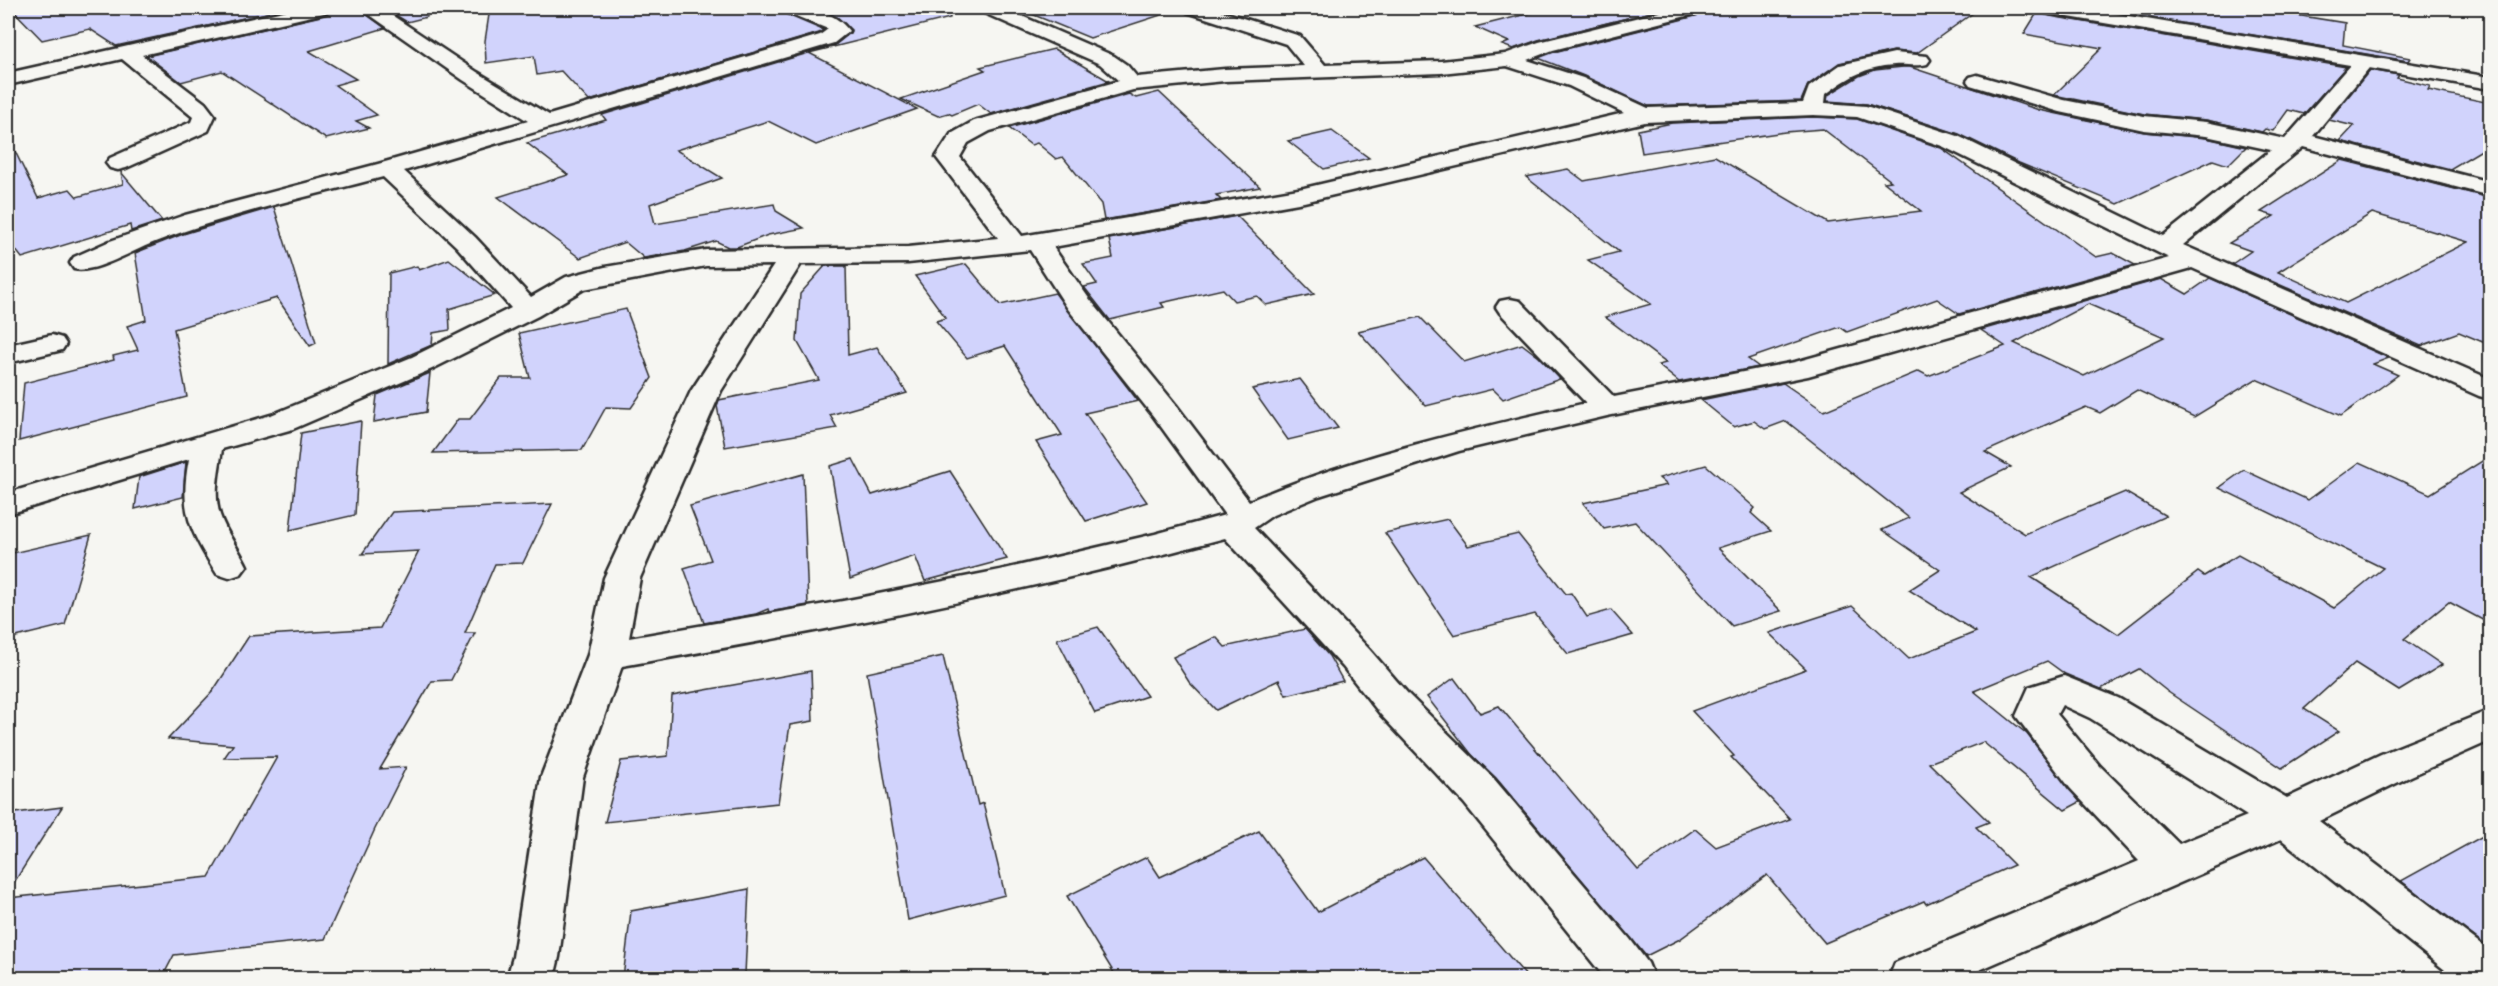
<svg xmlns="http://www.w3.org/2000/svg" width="2498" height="986" font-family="'Playpen Sans',sans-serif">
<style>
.building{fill:#d1d3fc;stroke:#2b2b2b;stroke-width:1.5;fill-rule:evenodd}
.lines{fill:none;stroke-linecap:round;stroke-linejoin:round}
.minor-casing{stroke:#2b2b2b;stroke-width:5}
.minor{fill:#f6f6f2;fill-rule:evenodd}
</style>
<rect width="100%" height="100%" fill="#f6f6f2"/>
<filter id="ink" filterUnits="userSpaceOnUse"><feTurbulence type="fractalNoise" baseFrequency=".0167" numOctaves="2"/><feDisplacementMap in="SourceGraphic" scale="12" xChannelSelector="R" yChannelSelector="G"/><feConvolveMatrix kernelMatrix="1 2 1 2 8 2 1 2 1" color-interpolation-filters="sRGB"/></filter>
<g filter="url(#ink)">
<g class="building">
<path d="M11,8H289L116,46L90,29L42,40Z"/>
<path d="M331,8H358L385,28L309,51L356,79L335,85L377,115L356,121L369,128L326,139L222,71L181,82L147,56L321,16L328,14Z"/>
<path d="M384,8H426L427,17L407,22Z"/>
<path d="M490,8H782L785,14L823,30L819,33L589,101L561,71L537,75L534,56L486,63L485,41Z"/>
<path d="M811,8H949L950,18L809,53L917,109L816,145L768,121L676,150L722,178L650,204L655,224L774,204L776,211L804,228L768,235L737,247H728L716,241L685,251L644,258L625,242L580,258L498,197L568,175L527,143L606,120L602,115L835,45L850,33L851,30L837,17Z"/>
<path d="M1017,8H1166L1167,13L1090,38Z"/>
<path d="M1551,8H1668L1538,40L1513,49L1502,45L1509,42L1475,27Z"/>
<path d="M1706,8H1980L1917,53L1894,51L1839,63L1808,85L1801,101L1648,106L1584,76L1538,58L1554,52L1703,14Z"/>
<path d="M2040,8L2043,14L2050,16L2346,67L2304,114L2288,110L2273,131L2265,129L2262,132L2206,120L2144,114L2054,95L2102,48L2024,34Z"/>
<path d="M2092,8H2264L2290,12V14L2345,23L2343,45L2410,58L2408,61Z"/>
<path d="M1054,49L1109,81L991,114L978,104L952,115L948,113L938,116L901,99L985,70L980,67Z"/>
<path d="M1903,67H1910L2039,110L2144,132L2206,138L2246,147L2228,165L2213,160L2118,204L2019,163L1959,134L1867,104L1827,101L1828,95L1859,76L1875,70Z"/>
<path d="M2370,70L2399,75L2397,78L2430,86L2428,90L2490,103V145L2450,169L2340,141L2354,126L2329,120Z"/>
<path d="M1159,92L1260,187L1216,195L1221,200L1104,220L1101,204L1063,157L1056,159L1037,143L1031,145L1009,128L1129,94L1136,98Z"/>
<path d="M1813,117L1857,119L1941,148L2096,257L2113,253L2135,265L1959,314L1937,299L1847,332L1840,327L1748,359L1759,367L1679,382L1658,365L1666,363L1605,317L1651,304L1588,260L1619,252L1526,177L1568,169L1584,181L1715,156L1828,223L1921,211L1884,182L1891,181L1823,129L1785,132L1642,153L1638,130L1672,123Z"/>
<path d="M1332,131L1369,158L1324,169L1288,141Z"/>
<path d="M8,137L38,198L70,189L77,197L123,184L121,172L162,221L131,231L130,225L22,258L8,240Z"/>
<path d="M2342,160L2490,198V345L2459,332L2421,346L2232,264L2251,251L2229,243L2274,216L2261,212ZM2372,213L2468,242L2346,303L2278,272Z"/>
<path d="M274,207L316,343L310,346L277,298L174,329L187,397L19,441L24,383L114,360L113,356L138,350L127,326L146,320L135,253L183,234Z"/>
<path d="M1237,216L1314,294L1266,305L1257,296L1234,301L1223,289L1161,303L1164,307L1110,320L1084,287L1097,284L1083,264L1113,258L1109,239Z"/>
<path d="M449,259L495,295L449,309L450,330L433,333L432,345L388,364L389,273L417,266L419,270Z"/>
<path d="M966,264L1000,305L1055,293L1138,401L1085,413L1147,502L1086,521L1036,442L1062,435L1005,346L967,358L936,321L946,318L915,276Z"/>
<path d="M825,266H846L848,355L877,347L907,393L830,415L837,428L725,447L717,406L719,400L819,380L797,341L800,294Z"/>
<path d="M2210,278L2389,358L2373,364L2398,375L2341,416L2256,379L2194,417L2137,390L2100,413L2086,407L1985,452L2011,467L1959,492L2025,534L2125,492L2166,516L2031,577L2118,634L2198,572L2204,576L2238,555L2334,608L2383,568L2219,488L2244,470L2308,500L2360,462L2430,494L2490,456V624L2449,602L2404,639L2442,665L2399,691L2355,663L2304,709L2339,731L2282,768L2168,692L2139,669L2101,689L2065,674L2047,661L1974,691L2027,734L2080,802L2065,810L1983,742L1929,763L1989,822L1976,827L2014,865L1926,904L1924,901L1825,943L1767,875L1680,939L1646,956L1496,778L1472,755L1427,697L1454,678L1480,713L1499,706L1638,870L1695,829L1716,847L1790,819L1731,757L1734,756L1692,711L1806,669L1769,633L1852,606L1909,659L1976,632L1909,590L1940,570L1882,530L1909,518L1786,421L1765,429L1754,421L1734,427L1701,400L1783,383L1824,411L1919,371L1928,376L2005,346L1981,330L2161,279L2187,294ZM2088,304L2164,337L2084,376L2014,343Z"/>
<path d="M626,309L652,378L631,408L606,407L582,450L433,453L458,419H470L501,378H530L519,333Z"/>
<path d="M1420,317L1464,362L1522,344L1539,357L1560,379L1503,399L1493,389L1426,406L1358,331Z"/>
<path d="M430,373L426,412L374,422L377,395Z"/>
<path d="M1300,379L1338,428L1288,440L1252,389Z"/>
<path d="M361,421L355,515L290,530L301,433Z"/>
<path d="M853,459L872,495L950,471L1007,559L925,581L915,556L850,579L830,466Z"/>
<path d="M186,462L183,497L135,509L139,477Z"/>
<path d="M1706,465L1755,508L1751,513L1771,531L1718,548L1781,611L1732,626L1635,522L1604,529L1583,503L1667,485L1659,478Z"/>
<path d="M803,474L808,605L769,612L768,609L756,614L704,623L684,568L711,560L690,506Z"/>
<path d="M552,504L523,563L495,564L465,633H475L451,680L432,681L380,769L406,767L375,829L325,939L174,955L162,978H8V898L209,877L277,757L224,758L233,745L168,739L213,691L249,636L380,628L419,551L362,554L392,512Z"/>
<path d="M1448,519L1468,546L1518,534L1566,594L1571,593L1587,617L1611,610L1633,635L1568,654L1535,614L1454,635L1385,533Z"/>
<path d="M91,535L65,625L8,639V554Z"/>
<path d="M1098,627L1147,696L1095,713L1057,639Z"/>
<path d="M1305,629L1329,656L1343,681L1286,695L1279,680L1216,710L1189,682L1173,657L1216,637L1225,647Z"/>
<path d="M943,656L978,805L983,803L1005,895L908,920L867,673Z"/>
<path d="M811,671L813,721L790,725L778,803L605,822L621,761L668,756L672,696Z"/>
<path d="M62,807L8,892V814Z"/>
<path d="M1259,831L1318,912L1423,857L1528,978H1117L1067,896L1147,857L1160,877Z"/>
<path d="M2490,832V949L2401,881Z"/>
<path d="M749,889L745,974L723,978H623L631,911Z"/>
</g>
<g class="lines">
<defs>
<g id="minor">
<path d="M297,8H329L327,12L320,14L142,55L205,103L215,116L208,131L126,168L118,170L110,168L106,163L110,158L191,122L193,117L122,59L8,85V73Z"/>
<path d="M360,8H381L477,72L549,115L820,35L828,29L786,12L784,8C808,8 834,10 849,31L834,43L404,171L475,237L531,297L566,277L605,267L706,250L908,247L998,238L936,157L951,134L974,121L1119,81L1100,64L982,12L980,8H1003L1114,56L1127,65L1137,77L1225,69L1304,66L1286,44L1187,12L1185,8H1211L1300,36L1325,65L1441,61L1505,54L1539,42L1675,8H1704L1702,12L1553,50L1527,60L1583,78L1648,108L1803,103L1809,87L1840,65L1894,53L1927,56L1930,60L1927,64C1916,67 1906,64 1894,65C1865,67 1849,77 1826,94L1825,103L1866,106L1958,136L2163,236L2271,150L2206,136L2144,130L2060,112L1970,85L1967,81L1970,77L1977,75L2064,100L2144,116L2206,122L2285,139L2350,65L2051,14L2044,12L2042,8H2081L2490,77V89L2369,68L2313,136L2490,182V196L2303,147L2183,245L2490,379V399L2479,396L2192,268L1808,376L1607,416L1459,451L1319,496L1273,515L1254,528L1369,649L1409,695L1494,779L1630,939L1648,963L1654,978H1605L1464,803L1381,715L1343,667L1225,538C1026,592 825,631 622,666L583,777L559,957L554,978H507L513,957L541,777L588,655L604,578L691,391L774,265L706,266L584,289L538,316L432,369L293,429L222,449C219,471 213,494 220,515C226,533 239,549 247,566L241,574L229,578L217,574C190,531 179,510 189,459L8,514V493L271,415L412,357L511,308L457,247L383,177C307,197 228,214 155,242C133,250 95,274 74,269L70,263L74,257L110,241L185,215L378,164L528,121L463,80ZM1507,66L1569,86L1624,113L1304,188L1022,236L960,157L968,143L990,131L1133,90L1225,81L1441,73ZM1813,115L1857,117L1942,146L2169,258L1795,362L1614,397L1520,301L1510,299L1500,301L1496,307L1500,313L1586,403C1472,429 1357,455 1249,501L1176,405L1088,297L1053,247L1304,202L1645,122ZM1030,250L1068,309L1154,417L1225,515L1155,534L1000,570L843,601L629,638L640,578L721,391L801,264L908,263Z"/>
<path d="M52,335L62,338L66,344L62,350L8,363V345Z"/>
<path d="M2064,676L2118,698L2287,798L2381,754L2490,710V741L2411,776L2319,821L2490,951V978H2455L2281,839L1961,978H1889L1895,963L2139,861L2070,788L2016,716L2029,687ZM2062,705L2090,718L2247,816L2179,844L2100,766L2057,714Z"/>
</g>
</defs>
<use href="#minor" class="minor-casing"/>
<use href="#minor" class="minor"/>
</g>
</g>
<rect width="2498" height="986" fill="none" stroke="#f6f6f2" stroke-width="30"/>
<rect x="15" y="15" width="2468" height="956" fill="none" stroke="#2b2b2b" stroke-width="2" filter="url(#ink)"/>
</svg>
